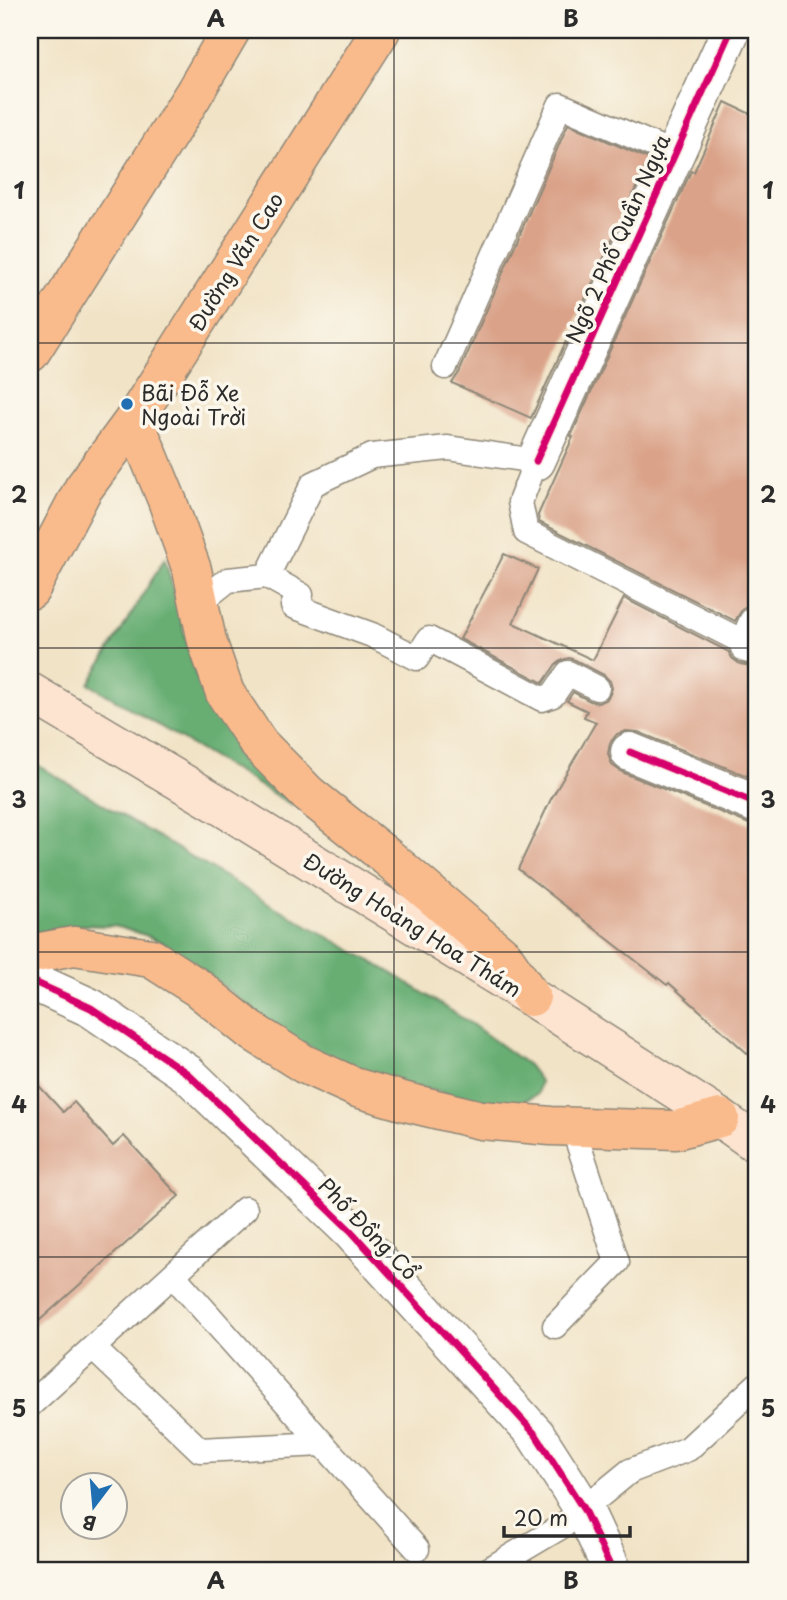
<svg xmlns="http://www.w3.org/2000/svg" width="787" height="1600" font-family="'Playpen Sans',sans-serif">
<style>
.forest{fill:#68ae73;stroke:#4a6c4f;stroke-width:2}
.building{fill:#daa389}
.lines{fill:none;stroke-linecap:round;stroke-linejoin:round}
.service-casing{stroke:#8e8778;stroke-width:27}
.minor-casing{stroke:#8e8778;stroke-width:41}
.secondary-casing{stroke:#8e8778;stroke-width:41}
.primary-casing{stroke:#8e8778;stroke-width:41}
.service{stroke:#fff;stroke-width:24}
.minor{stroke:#fff;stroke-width:38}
.secondary{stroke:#fde4d1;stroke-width:38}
.primary{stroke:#fabb8c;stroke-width:38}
.cycleway-casing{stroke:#fbf7ec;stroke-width:11}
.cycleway{stroke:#d6006c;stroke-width:7}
.grid{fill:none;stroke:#2b2b2b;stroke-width:2;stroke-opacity:0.55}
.poi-dot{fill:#1f6fb2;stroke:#fbf7ec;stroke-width:2.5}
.labels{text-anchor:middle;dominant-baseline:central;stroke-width:7;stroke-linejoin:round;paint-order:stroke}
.street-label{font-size:21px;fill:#2b2b2b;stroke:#fbf7ec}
.poi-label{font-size:21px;fill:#2b2b2b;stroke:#fbf7ec;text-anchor:start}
.neatline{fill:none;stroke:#2b2b2b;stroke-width:2.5}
.grid-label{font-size:23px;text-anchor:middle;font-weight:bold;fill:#2b2b2b}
</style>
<rect width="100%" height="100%" fill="#fbf7ec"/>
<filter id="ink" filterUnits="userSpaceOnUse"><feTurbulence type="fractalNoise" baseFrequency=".0143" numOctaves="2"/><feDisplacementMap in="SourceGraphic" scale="14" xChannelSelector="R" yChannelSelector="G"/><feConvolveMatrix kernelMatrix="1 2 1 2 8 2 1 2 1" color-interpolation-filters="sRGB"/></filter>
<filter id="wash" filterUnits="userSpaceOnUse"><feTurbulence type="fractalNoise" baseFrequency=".00686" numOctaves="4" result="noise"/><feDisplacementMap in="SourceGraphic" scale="28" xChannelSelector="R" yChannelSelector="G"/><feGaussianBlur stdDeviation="1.57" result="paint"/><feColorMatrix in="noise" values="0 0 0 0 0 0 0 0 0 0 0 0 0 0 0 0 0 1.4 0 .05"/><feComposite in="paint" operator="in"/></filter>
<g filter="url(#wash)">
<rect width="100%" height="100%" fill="#f1e3c6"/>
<g class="forest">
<path d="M165,558L194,670L208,702L231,732L292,796V805L89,684Z"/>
<path d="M31,761L272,905L397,976L473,1025L528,1065L540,1081L538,1094L524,1101L501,1103L466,1098L388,1081L347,1067L273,1026L204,971L166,944L145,935L114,926L78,925L30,934V763Z"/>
</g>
<g id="blocks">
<g class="building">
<path d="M725,102L757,117V604L754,603L743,608L735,621L539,522L538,515L573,437L571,436L691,171L694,172Z"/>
<path d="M568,124L649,159L531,418L452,383L459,373Z"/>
<path d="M504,554L538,569L513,623L593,660L624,598L729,652L732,658L740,664L751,666L757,664V780L638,732L626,731L617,734L610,743L608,754L612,765L622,772L749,824L757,825V1062L669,983L667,985L518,869L551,799L596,722L584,717L587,711L567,701L573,692L590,701L598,703L606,700L610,694L612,688L610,681L604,675L575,660L569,658L562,660L556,664L543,683L460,639Z"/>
<path d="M30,1076L63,1112L74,1102L113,1146L124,1136L179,1196L30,1329Z"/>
</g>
</g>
</g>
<g filter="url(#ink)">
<use href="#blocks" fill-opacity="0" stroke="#8e8778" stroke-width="2"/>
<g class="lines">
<defs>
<g id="service">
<path d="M445,367L560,105L674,154"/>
<path d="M267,576L301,595L293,606L372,635L417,658L429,639L542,699L553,695L568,673L597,688"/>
<path d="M199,603L228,580L267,576L313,484L372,456L448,448L536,461L520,502L526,532L757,649"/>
<path d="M555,1326L617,1262L573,1127"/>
<path d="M93,1348L200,1450L323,1444L173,1275"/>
<path d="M30,1405L245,1209"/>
<path d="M323,1444L417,1549"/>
<path d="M488,1570L564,1525L630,1471L688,1449L757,1385"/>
</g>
<g id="minor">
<path d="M536,461L731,30"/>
<path d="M749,644L757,625"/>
<path d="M630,752L757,804"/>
<path d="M30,980L91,1008L188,1074L351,1231L536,1435L584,1510L612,1570"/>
</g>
<path id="secondary" d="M30,692L218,804L531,997L720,1118L757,1144"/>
<g id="primary">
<path d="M30,353L193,95L231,30"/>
<path d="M134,420L167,500L192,570L207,641L225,693L259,744L308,794L387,857L503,956L531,997"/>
<path d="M30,590L83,489L134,420L381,30"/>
<path d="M30,954L74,946L151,958L198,988L250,1030L304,1064L357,1088L406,1102L481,1120L551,1126L676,1130L720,1118"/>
</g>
</defs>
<use href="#service" class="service-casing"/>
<use href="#minor" class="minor-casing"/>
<use href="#secondary" class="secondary-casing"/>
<use href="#primary" class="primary-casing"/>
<use href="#service" class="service"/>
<use href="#minor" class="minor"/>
<use href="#secondary" class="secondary"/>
<use href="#primary" class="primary"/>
<defs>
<g id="cycleway">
<path d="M536,461L731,30"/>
<path d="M630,752L757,804"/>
<path d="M30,980L91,1008L188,1074L351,1231L536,1435L584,1510L612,1570"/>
</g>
</defs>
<use href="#cycleway" class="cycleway-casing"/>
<use href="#cycleway" class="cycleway"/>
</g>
</g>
<path class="grid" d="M394,30V1570M30,343H757M30,648H757M30,952H757M30,1257H757"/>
<circle class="poi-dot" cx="127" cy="404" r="7"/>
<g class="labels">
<g class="street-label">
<text transform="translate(617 238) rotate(-66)">Ngõ 2 Phố Quần Ngựa</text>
<text transform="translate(235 261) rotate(-58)">Đường Văn Cao</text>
<text transform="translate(413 924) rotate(32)">Đường Hoàng Hoa Thám</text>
<text transform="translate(369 1228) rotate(46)">Phố Đồng Cổ</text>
</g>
<g class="poi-label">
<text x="141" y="392">Bãi Đỗ Xe<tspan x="141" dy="24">Ngoài Trời</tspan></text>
</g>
</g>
<rect width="787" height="1600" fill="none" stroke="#fbf7ec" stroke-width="77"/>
<g transform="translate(94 1506) rotate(196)"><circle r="33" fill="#fbf7ec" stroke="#a8a59f" stroke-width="2"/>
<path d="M0-5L12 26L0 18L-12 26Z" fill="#1f6fb2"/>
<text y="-10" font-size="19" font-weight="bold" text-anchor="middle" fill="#2b2b2b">B</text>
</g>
<path d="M504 1526v10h126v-10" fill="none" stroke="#2b2b2b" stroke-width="3.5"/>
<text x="514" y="1526" font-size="21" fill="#2b2b2b" stroke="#fbf7ec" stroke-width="5" paint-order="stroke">20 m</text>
<rect x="38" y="38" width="710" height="1524" class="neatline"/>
<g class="grid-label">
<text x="216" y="27">A</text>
<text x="571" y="27">B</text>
<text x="19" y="199">1</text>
<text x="768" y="199">1</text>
<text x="19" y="503">2</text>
<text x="768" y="503">2</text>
<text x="19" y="808">3</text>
<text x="768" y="808">3</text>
<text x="19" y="1113">4</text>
<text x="768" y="1113">4</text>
<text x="19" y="1417">5</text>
<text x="768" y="1417">5</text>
<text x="216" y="1589">A</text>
<text x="571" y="1589">B</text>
</g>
</svg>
